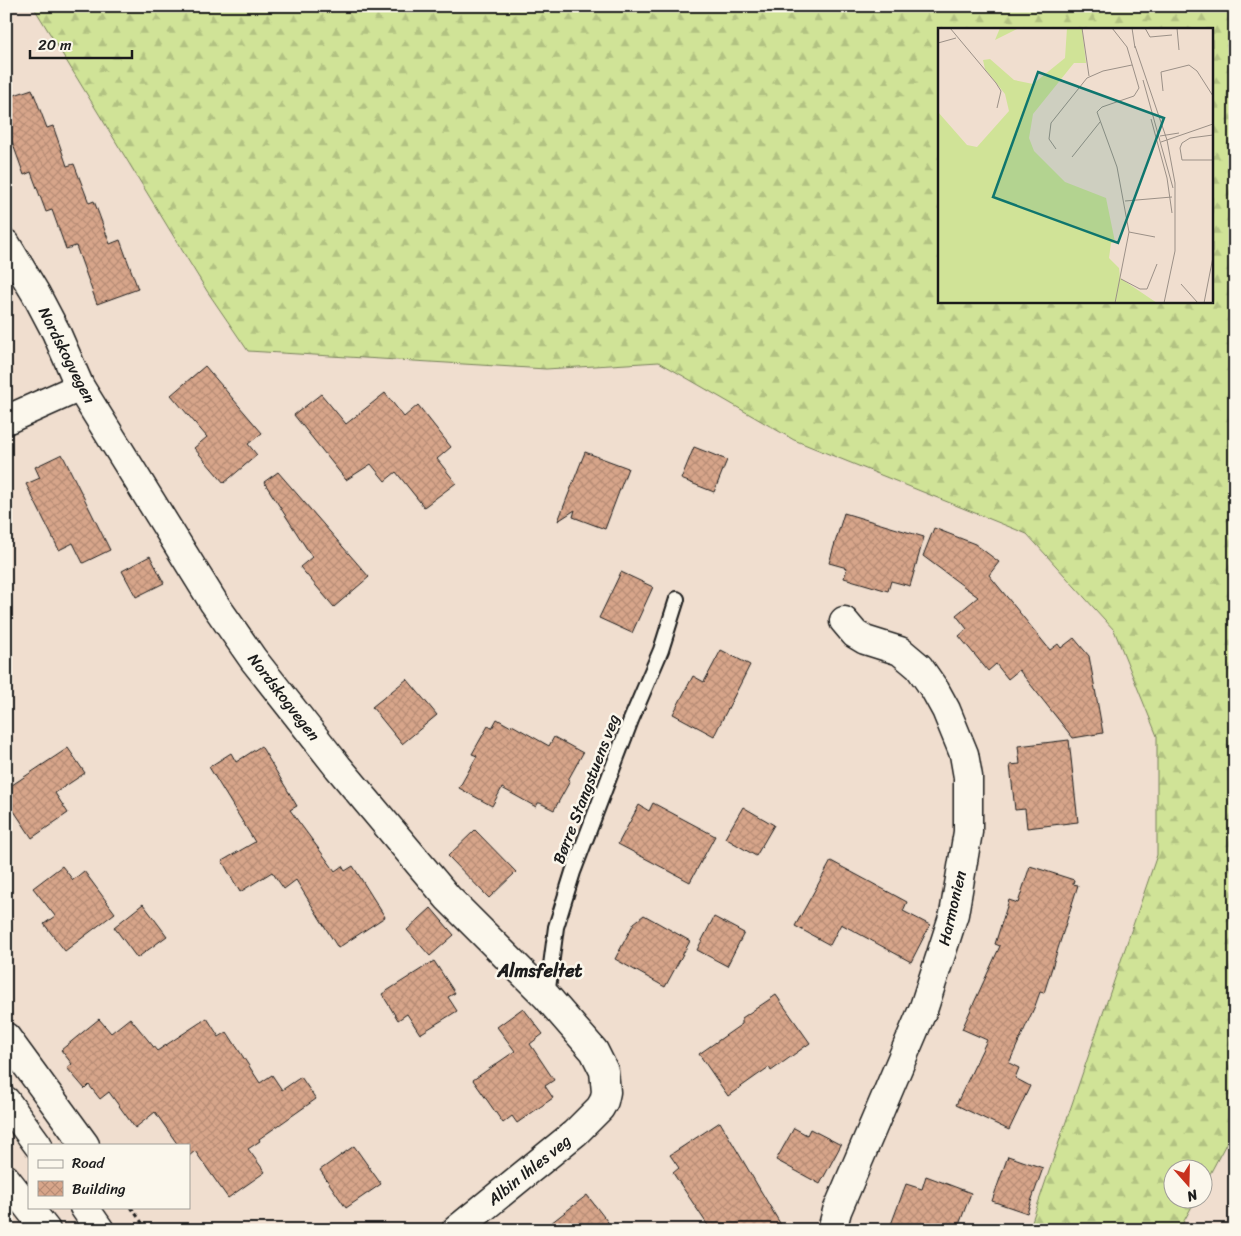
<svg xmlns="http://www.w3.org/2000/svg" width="1241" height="1236" font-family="Sriracha,sans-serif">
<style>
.forest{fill:url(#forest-firs);stroke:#76805a;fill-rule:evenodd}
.building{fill:url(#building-cross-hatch);stroke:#1c1c1c}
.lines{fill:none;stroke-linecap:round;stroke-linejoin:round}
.service-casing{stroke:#1c1c1c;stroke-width:18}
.minor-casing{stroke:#1c1c1c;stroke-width:31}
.secondary-casing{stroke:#1c1c1c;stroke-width:31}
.path{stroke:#1c1c1c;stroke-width:3;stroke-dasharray:4 4;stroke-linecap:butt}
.service{stroke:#fbf7ec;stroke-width:14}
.minor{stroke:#fbf7ec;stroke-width:28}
.secondary{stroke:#fbf7ec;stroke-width:28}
.labels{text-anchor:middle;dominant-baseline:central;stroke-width:5;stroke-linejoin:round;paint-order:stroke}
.street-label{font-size:16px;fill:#1c1c1c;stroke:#fbf7ec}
.neighbourhood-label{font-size:18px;font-weight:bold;fill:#1c1c1c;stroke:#fbf7ec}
.inset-road{fill:none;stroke:#9b9087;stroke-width:1}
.view{fill:#0f766e;fill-opacity:0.15;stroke:#0f766e;stroke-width:2.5}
.inset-edge{fill:none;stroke:#1c1c1c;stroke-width:2.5}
</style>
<defs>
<pattern id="forest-firs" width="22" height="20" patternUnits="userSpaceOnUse" patternTransform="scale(1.25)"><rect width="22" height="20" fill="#d0e397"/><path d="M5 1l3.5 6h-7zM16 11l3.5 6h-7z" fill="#b2c282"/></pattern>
<pattern id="building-cross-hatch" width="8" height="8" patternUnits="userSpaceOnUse" patternTransform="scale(1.25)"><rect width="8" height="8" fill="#d7a58a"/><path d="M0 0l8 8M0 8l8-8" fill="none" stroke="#b88d76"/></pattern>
</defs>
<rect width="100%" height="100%" fill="#f0decf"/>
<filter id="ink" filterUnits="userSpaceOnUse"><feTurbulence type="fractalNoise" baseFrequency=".02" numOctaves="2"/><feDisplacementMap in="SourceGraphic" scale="10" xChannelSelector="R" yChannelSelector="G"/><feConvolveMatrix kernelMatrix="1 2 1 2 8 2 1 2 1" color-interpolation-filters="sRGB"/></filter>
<g filter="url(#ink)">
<path class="forest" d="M33,6H1235V1130L1228,1140L1204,1185V1168H1174V1198L1196,1199L1179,1230H1029L1157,855V736L1114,630L1027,534L794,440L659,362L546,369L248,351L207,291ZM940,29H1212V301H940Z"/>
<g class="building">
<path d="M32,89L47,128L53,126L67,166L74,164L89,203L94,201L110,244L120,240L138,289L97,304L76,246L66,249L52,210L46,212L31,172L24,175L6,125V98Z"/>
<path d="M205,366L262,433L248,444L257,455L224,483L194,448L207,437L171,395Z"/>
<path d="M385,393L404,417L418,405L451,447L437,459L456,483L424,507L396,472L385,481L371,464L346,480L294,415L321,394L346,424Z"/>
<path d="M694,447L727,460L714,492L681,479Z"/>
<path d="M585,452L628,468L605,529L573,517L575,510L558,521Z"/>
<path d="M62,454L110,550L83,563L73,543L59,550L26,484L40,478L35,467Z"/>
<path d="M278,472L369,577L334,607L300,567L312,557L264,482Z"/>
<path d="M844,513L924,537L910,586L891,581L888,591L844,578L847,568L829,563Z"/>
<path d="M934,528L975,544L999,562L989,575L1050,650L1058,644L1061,648L1074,638L1089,656L1103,733L1073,738L1019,670L1008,679L996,664L988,671L974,654L959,636L967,629L956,615L978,597L923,556Z"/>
<path d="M150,556L164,583L136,597L122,571Z"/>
<path d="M621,572L653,587L632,633L599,618Z"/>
<path d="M721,650L750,665L714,736L673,714L693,676L704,682Z"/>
<path d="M407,679L437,715L402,744L372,707Z"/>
<path d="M497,719L511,727L512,725L549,746L554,737L583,753L568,780L570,781L554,810L540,803H538L536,807L502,788L492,806L459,788L477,756L472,754L488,726L492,728Z"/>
<path d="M1069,740L1078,822L1027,828L1025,809L1015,810L1010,765L1020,764L1018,746Z"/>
<path d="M261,746L297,806L290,810L335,871L342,866L345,871L353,866L385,917L338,948L296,880L284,889L272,872L240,892L222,861L255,842L209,767L231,753L236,762Z"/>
<path d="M68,748L85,773L55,793L68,813L32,838L6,799V789Z"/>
<path d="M653,803L715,836L690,882L618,844L639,805L649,811Z"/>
<path d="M743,807L774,825L756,856L725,838Z"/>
<path d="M475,830L516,872L489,898L448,856Z"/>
<path d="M831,861L907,902L903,911L930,925L911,962L841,924L830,945L795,926Z"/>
<path d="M62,866L73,880L84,871L115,913L65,951L44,924L55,916L33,888Z"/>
<path d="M1030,866L1074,880L1073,884L1078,885L1044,993L1040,992L1035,1006L1009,1063L1019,1068L1015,1078L1030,1086L1009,1130L956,1105L987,1040L962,1029L1000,946L995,944L1009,900L1018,903Z"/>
<path d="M143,904L167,936L137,958L114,927Z"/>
<path d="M431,908L454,935L430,956L407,930Z"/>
<path d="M644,915L690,941L665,987L615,959L634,923Z"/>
<path d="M714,917L744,933L727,966L697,950Z"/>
<path d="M434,961L455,993L448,997L457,1011L420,1034L407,1014L398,1020L382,994Z"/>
<path d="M776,995L810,1043L771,1071L769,1067L728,1096L699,1054L742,1024V1018Z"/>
<path d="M523,1008L543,1034L530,1044L554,1080L545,1086L553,1098L517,1123L512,1116L503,1123L473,1080L515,1051L497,1027Z"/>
<path d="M130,1018L157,1051L207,1018L219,1037L227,1032L260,1083L272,1075L282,1090L301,1077L316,1099L259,1139L260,1141L248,1149L265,1172L228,1198L195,1151L189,1156V1145H178L155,1112L135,1128L109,1092L100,1099L89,1085L85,1089L67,1068L72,1064L61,1050L99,1019L111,1033Z"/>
<path d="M720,1122L784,1230H711L673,1173L679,1168L670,1155Z"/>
<path d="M794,1128L807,1135L810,1129L841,1145L820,1184L776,1160Z"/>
<path d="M354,1146L381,1184L346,1208L320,1170Z"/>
<path d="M1008,1156L1043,1168L1027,1213L992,1201Z"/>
<path d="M926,1176L971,1193L957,1230H889L906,1184L922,1189Z"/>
<path d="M587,1195L614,1230H542Z"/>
</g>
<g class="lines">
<defs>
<path id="service" d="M547,996L556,927L573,872L631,720L661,650L677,599"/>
<g id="minor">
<path d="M6,244L36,294L56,332L80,387L214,603L253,659L338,767L448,898L547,997L594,1051L604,1071L606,1092L604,1101L600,1108L575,1133L456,1230"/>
<path d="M6,420L80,387"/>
<path d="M6,1037L85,1145"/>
<path d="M832,1230L837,1211L924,1007L954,914L968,832V777L964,754L946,710L935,690L919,667L900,651L865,640L855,634L844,621"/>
</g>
<g id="secondary">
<path d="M6,1101L38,1145"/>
<path d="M6,1179L46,1230"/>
<path d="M84,1207L100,1230"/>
</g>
</defs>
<use href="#service" class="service-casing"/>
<use href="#minor" class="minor-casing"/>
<use href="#secondary" class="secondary-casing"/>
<path class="path" d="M131,1207L147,1230"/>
<use href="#service" class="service"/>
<use href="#minor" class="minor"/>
<use href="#secondary" class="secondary"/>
</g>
</g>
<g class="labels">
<g class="street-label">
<text transform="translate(67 355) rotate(63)">Nordskogvegen</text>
<text transform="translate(284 697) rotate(52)">Nordskogvegen</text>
<text transform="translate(586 789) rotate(-69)">Børre Stangstuens veg</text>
<text transform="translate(952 908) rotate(-77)">Harmonien</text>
<text transform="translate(529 1170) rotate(-39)">Albin Ihles veg</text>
</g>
<g class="neighbourhood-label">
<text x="540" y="971">Almsfeltet</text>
</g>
</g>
<g transform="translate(938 28)">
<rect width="275" height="275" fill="#f0decf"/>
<path d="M62,0H81L57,12ZM129,0H144L148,35H136L95,86L91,110L96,123L127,154L168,170L177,214L173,215L171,230L181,240L182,250L219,275H0V84L29,117L39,119L71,83L67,66L47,41L45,32L52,31L76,52L95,56L127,30Z" fill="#d0e397"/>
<path class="inset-road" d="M12,0L58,55L63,63L59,80M144,0L151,48M174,0L189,19L201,60L196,68L164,79L159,84L179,139L191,204L177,275M194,0L197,20M207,0L212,9L234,7M239,0L241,22M0,15L18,10M197,18L229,112L237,155V223L226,275M205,52L235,160M225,63L223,44L251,37L259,43L275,68M213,91L229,150L234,185M275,107L252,110L244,115L242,120L244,132H275M222,108L241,105M223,114L275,96M118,121L111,111L113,95L149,50L165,43L194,37M134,129L162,94M187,173L234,169M191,204L217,209M183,251L202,261H209L219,236M243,256L260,275M266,275L275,229"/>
<path class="view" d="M100,44L226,90L180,215L55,169Z"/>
<rect width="275" height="275" class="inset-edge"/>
</g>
<rect width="1241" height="1236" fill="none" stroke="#fbf7ec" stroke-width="25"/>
<rect x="12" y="12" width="1216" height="1211" fill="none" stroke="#1c1c1c" stroke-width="2" filter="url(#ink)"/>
<rect x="28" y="1144" width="162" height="65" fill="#fbf7ec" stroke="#a29f99"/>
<rect x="38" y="1160" width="25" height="8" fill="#fbf7ec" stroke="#a29f99"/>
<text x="72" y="1168" font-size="15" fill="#1c1c1c">Road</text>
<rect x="38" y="1181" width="25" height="15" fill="url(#building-cross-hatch)" stroke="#a29f99"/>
<text x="72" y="1194" font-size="15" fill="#1c1c1c">Building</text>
<g transform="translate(1188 1184) rotate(160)"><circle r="24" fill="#fbf7ec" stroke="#a29f99"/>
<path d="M0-4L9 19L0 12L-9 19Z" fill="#c8321e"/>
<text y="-8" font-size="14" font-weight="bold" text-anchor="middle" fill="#1c1c1c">N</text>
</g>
<path d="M30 50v8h102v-8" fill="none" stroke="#1c1c1c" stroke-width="2.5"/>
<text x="38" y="50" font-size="15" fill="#1c1c1c" stroke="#fbf7ec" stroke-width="4" paint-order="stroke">20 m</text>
</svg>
